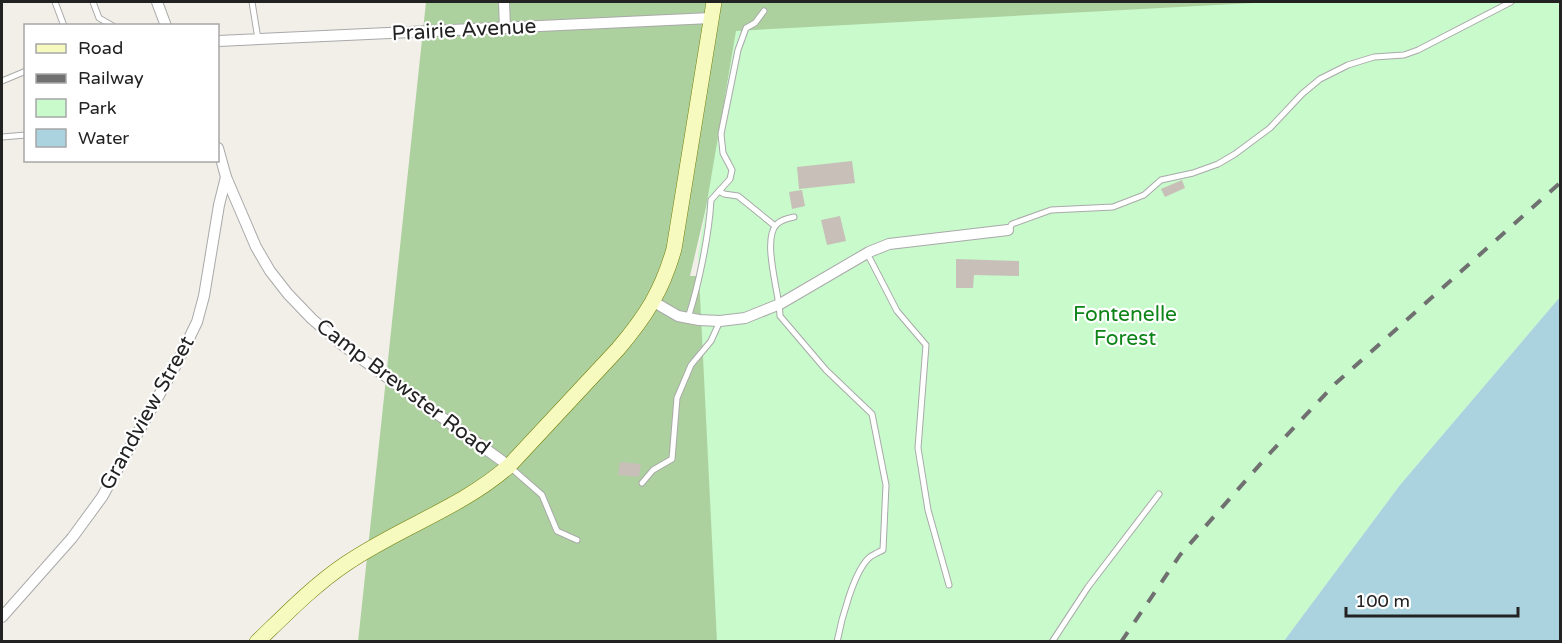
<svg xmlns="http://www.w3.org/2000/svg" width="1562" height="643" font-family="'Varela Round',sans-serif">
<style>
.forest{fill:#add19e;fill-rule:evenodd}
.park{fill:#c8facc}
.water{fill:#aad3df}
.building{fill:#c7bfb8}
.lines{fill:none;stroke-linecap:round;stroke-linejoin:round}
.lane-casing{stroke:#a9a9a9;stroke-width:7}
.street-casing{stroke:#a9a9a9;stroke-width:12}
.secondary-casing{stroke:#707d05;stroke-width:16}
.lane{stroke:#fff;stroke-width:5}
.street{stroke:#fff;stroke-width:10}
.secondary{stroke:#f7fabf;stroke-width:15}
.rail{stroke:#707070;stroke-width:4;stroke-dasharray:12 12;stroke-linecap:butt}
.labels{text-anchor:middle;dominant-baseline:central;stroke-width:4.5;stroke-linejoin:round;paint-order:stroke}
.street-label{font-size:21px;fill:#222;stroke:#fff}
.park-label{font-size:21px;fill:#0c8416;stroke:#fff}
</style>
<rect width="100%" height="100%" fill="#f2efe9"/>
<path class="forest" d="M426,2H1560L1280,641L358,642ZM743,49L761,275L690,276Z"/>
<path class="park" d="M1272,2H1560V297L1400,485L1284,641L717,642L698,255L736,31Z"/>
<path class="water" d="M1560,297V641H1284L1400,485Z"/>
<g class="building">
<path d="M852,161L855,183L799,189L797,167Z"/>
<path d="M1182,180L1185,188L1165,197L1161,189Z"/>
<path d="M802,190L805,206L792,209L789,192Z"/>
<path d="M840,216L846,241L827,245L821,220Z"/>
<path d="M956,259L1019,261V276L974,275L973,288H956Z"/>
<path d="M620,462L641,464L639,477L618,475Z"/>
</g>
<g class="lines">
<defs>
<g id="lane">
<path d="M55,2L64,26"/>
<path d="M93,2L99,18L113,26"/>
<path d="M252,2L258,39"/>
<path d="M2,81L26,71"/>
<path d="M2,137L26,135"/>
<path d="M719,191L724,194L738,196L775,226"/>
<path d="M794,217C789,218 781,220 777,224C761,239 780,295 780,316L826,370L872,414L886,485L883,550C879,552 874,554 870,557C854,570 841,621 837,642"/>
<path d="M1008,230L1012,224L1051,210L1113,207L1144,195L1161,180L1193,173L1218,164L1235,154L1270,128L1302,94L1320,79L1348,65L1374,57L1404,55L1418,50L1511,2"/>
<path d="M867,253L897,311L926,345L918,448L928,510L949,585"/>
<path d="M688,318C699,284 709,235 711,200L730,179L732,170L723,153L721,134L738,50L746,28L755,23L764,11"/>
<path d="M510,467L542,495L557,531L577,540"/>
<path d="M642,483L653,470L672,459L677,398L691,365L711,341L720,321"/>
<path d="M1052,642L1088,587L1159,494"/>
</g>
<g id="street">
<path d="M157,2L166,26"/>
<path d="M504,2L505,28"/>
<path d="M218,41L711,18"/>
<path d="M218,148L226,177L256,247L270,271L288,294L312,319L341,344L509,466"/>
<path d="M654,302L678,316L699,320L720,321L745,318L780,304L869,252L889,244L1008,230"/>
<path d="M2,617L72,538L102,497L177,363L197,322L204,296L219,205L226,177"/>
</g>
<path id="secondary" d="M257,642C286,614 314,585 347,563C400,527 461,508 509,466L618,349C646,316 662,291 674,249L714,2"/>
</defs>
<use href="#lane" class="lane-casing"/>
<use href="#street" class="street-casing"/>
<use href="#secondary" class="secondary-casing"/>
<use href="#lane" class="lane"/>
<use href="#street" class="street"/>
<use href="#secondary" class="secondary"/>
<path class="rail" d="M1121,642L1180,555L1271,452L1336,383L1560,183"/>
</g>
<g class="labels">
<g class="street-label">
<text transform="translate(464 30) rotate(-3)">Prairie Avenue</text>
<text transform="translate(403 387) rotate(37)">Camp Brewster Road</text>
<text transform="translate(147 413) rotate(-61)">Grandview Street</text>
</g>
<g class="park-label">
<text x="1125" y="314">Fontenelle<tspan x="1125" dy="24">Forest</tspan></text>
</g>
</g>
<rect width="1562" height="643" fill="none" stroke="#222222" stroke-width="6"/>
<rect x="24" y="24" width="195" height="138" fill="#ffffff" stroke="#a7a7a7" stroke-width="1.5"/>
<rect x="36" y="44" width="30" height="9" fill="#f7fabf" stroke="#a7a7a7" stroke-width="1.5"/>
<text x="78" y="54" font-size="18" fill="#222222">Road</text>
<rect x="36" y="74" width="30" height="9" fill="#707070" stroke="#a7a7a7" stroke-width="1.5"/>
<text x="78" y="84" font-size="18" fill="#222222">Railway</text>
<rect x="36" y="99" width="30" height="18" fill="#c8facc" stroke="#a7a7a7" stroke-width="1.5"/>
<text x="78" y="114" font-size="18" fill="#222222">Park</text>
<rect x="36" y="129" width="30" height="18" fill="#aad3df" stroke="#a7a7a7" stroke-width="1.5"/>
<text x="78" y="144" font-size="18" fill="#222222">Water</text>
<path d="M1346 607v9h172v-9" fill="none" stroke="#222222" stroke-width="3"/>
<text x="1355" y="607" font-size="18" fill="#222222" stroke="#ffffff" stroke-width="4.5" paint-order="stroke">100 m</text>
</svg>
